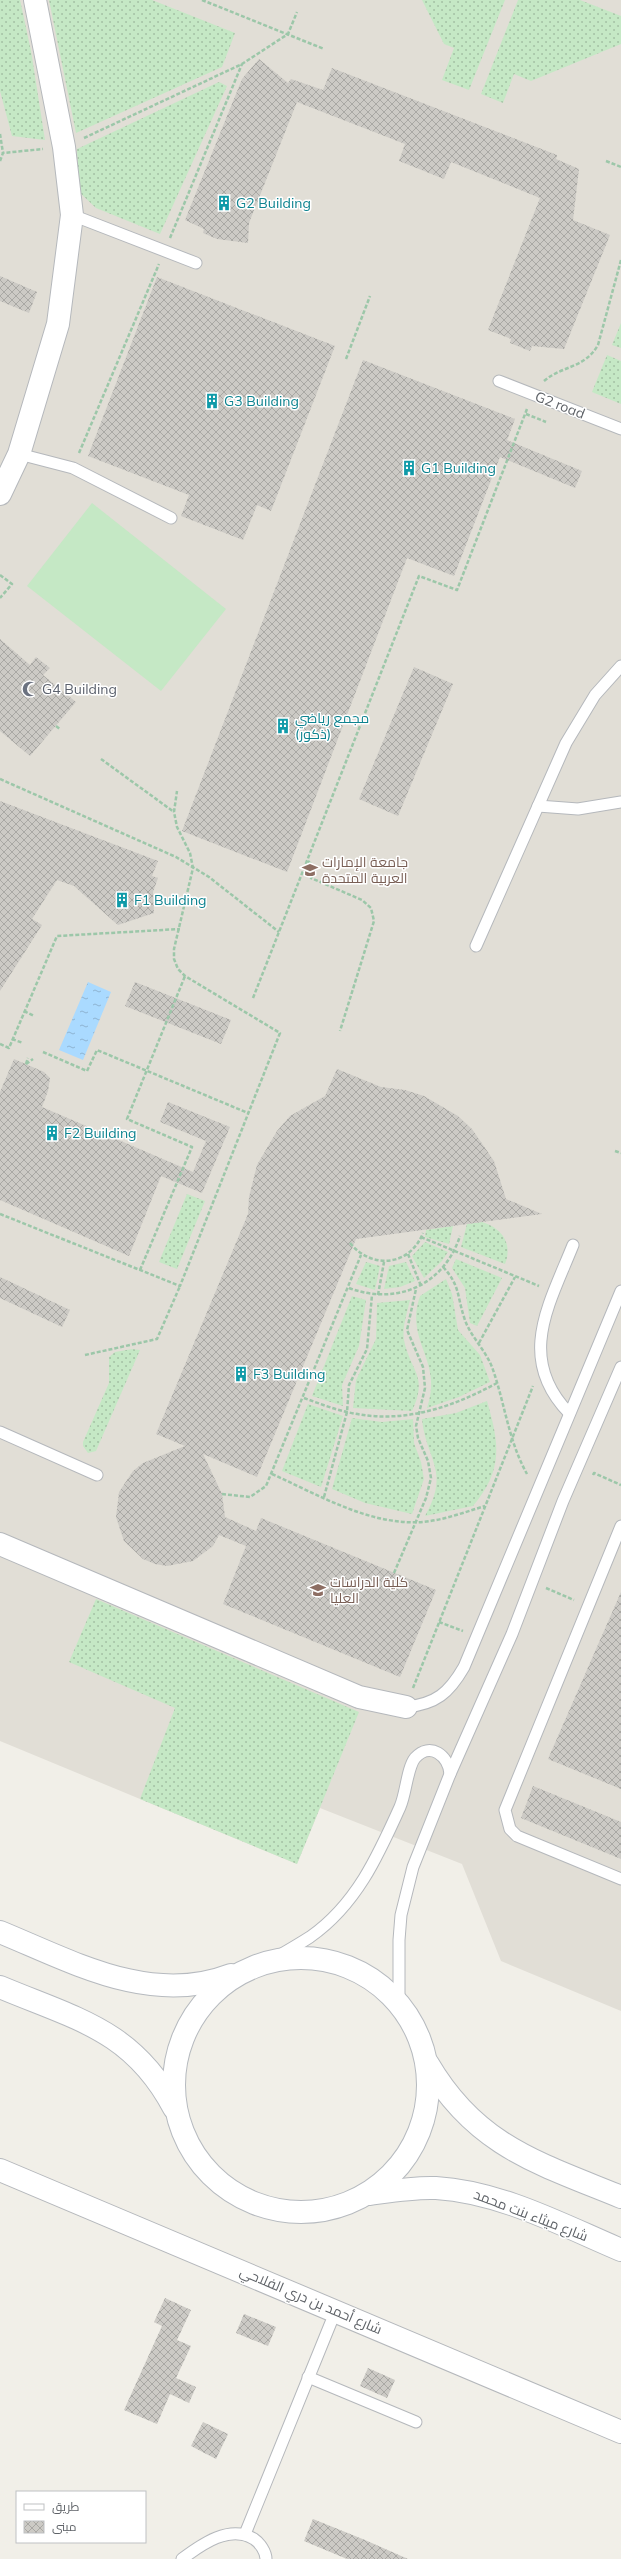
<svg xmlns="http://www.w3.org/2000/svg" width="621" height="2559" font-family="Mulish,Cairo,sans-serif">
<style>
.education{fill:#e1ded6}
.grass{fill:url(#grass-dots)}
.garden{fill:#c5e8c5}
.water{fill:url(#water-ripples)}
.building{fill:url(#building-cross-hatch)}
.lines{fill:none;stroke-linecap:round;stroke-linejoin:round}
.service-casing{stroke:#b5b8bc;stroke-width:13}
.minor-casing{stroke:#b5b8bc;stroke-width:24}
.secondary-casing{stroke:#b6babf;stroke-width:24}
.path{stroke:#9cc7a9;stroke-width:2.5;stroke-dasharray:4 2;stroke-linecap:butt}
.service{stroke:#fff;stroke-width:11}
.minor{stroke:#fff;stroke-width:22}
.secondary{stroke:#fff;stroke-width:22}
.labels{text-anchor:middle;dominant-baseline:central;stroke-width:3;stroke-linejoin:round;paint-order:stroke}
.culture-label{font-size:14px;fill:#0d838f;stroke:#fff;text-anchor:start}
.street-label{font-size:14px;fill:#5f6368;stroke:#fff}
.worship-label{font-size:14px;fill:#5b616d;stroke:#fff;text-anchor:start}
.education-label{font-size:14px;fill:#785e54;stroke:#fff;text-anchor:start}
</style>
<defs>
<pattern id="grass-dots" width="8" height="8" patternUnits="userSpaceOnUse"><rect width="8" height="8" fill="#c5e8c5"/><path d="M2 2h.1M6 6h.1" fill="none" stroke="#a3c0a4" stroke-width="1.8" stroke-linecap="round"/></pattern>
<pattern id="water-ripples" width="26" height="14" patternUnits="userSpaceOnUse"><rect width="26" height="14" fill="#aadaff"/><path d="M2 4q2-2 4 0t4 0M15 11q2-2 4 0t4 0" fill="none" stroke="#8eb4d2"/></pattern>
<pattern id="building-cross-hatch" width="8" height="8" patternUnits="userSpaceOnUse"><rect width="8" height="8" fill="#cccac5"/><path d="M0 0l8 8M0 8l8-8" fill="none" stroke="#a9a8a4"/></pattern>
</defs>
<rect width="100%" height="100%" fill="#f1efe8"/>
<path class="education" d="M0,0H621V2011L501,1961L462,1864L320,1808L297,1864L0,1741Z"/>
<g class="grass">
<path d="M0,0H20L31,51L45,140L12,136L0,91Z"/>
<path d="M49,0H152L235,33L222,67L76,133Z"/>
<path d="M422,0H505L469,90L442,80L454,48L444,44Z"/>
<path d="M518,0H580L621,16V44L531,81L514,74L503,103L481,94Z"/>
<path d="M219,82L227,86L160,234L96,208L79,192L77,149Z"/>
<path d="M621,323V348L612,345Z"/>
<path d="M607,355L621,361V404L592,392Z"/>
<path d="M187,1194L205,1201L177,1269L159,1262Z"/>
<path d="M482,1222C502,1228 513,1244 505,1264L461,1247L467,1224Z"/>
<path d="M453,1226L449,1244L425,1237L426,1230Z"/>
<path d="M425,1242L448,1252L442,1261L424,1278L412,1256Z"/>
<path d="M456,1259L502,1278L477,1326L470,1323L465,1288L452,1268Z"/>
<path d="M366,1262L380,1266L375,1290L356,1284Z"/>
<path d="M406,1262L415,1281L400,1287L384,1289L389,1266Z"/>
<path d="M446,1279L452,1294L458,1330L480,1355L490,1382L459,1397L427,1408C444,1361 404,1341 420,1296Z"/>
<path d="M352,1296L366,1300L359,1346L342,1385L343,1406L312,1396Z"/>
<path d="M410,1300C407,1313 402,1327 404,1340C410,1371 429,1376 412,1411L353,1408L356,1380L376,1339L377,1303Z"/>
<path d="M132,1349L140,1350L96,1451L88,1453L83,1446V1442L109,1383V1357L115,1352Z"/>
<path d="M487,1401C499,1443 504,1469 473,1506L425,1516C451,1471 426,1460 422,1419L456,1413Z"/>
<path d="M308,1404L343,1416L321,1487L282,1471Z"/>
<path d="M352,1418L382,1422L413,1419L414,1443L421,1462L424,1479L412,1514L365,1503L332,1489Z"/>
<path d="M96,1599L359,1712L297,1864L140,1799L175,1708L69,1662Z"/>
</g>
<path class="garden" d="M92,503L226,609L161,691L27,586Z"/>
<path class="water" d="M88,982L111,992L83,1060L59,1050Z"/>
<g class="building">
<path d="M259,59L288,83L291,79L323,90L332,68L557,155L556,159L579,169L573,220L610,235L564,349L532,346L530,351L510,343L511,339L488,330L540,198L451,162L444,179L399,161L405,144L297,102L249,223L248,243L217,239L203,233L204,229L185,220L242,79Z"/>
<path d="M0,276L37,292L29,313L0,301Z"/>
<path d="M157,277L335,346L271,511L257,505L243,540L181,516L189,495L88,456Z"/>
<path d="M363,360L515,419L507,440L582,471L575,488L500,457L454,576L407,558L287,872L182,831Z"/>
<path d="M0,639L30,665L36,657L50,668L43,675L76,702L30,756L0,731Z"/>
<path d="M414,667L453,684L398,816L359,799Z"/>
<path d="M0,801L158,861L152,876L158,878L153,892L154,913L118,925L74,886L57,880L32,919L42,925L0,991Z"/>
<path d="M135,982L231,1020L221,1044L125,1006Z"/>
<path d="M14,1059L44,1072L50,1078L48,1091L42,1107L193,1172L206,1141L160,1122L168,1102L230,1127L202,1193L161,1176L129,1256L0,1200V1092Z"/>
<path d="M337,1069L381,1087L405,1090L424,1096L458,1116L472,1129L494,1161L506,1199L542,1214L356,1239L257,1477L203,1454L222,1494L225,1517L256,1531L261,1518L436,1590L400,1677L223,1604L246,1546L219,1535L213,1546L193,1561L167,1566L155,1564L143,1559L124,1541L116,1517L119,1492L133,1471L143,1463L185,1446L156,1434L248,1214L249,1197L257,1165L277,1131L290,1116L325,1096Z"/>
<path d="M0,1277L70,1310L62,1327L0,1298Z"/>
<path d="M621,1592V1789L548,1759Z"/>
<path d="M533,1786L621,1822V1859L521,1818Z"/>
<path d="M165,2298L191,2310L177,2340L191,2346L176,2378L196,2387L189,2403L170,2394L157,2424L124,2410L162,2326L154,2322Z"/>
<path d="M244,2314L276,2327L268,2346L236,2333Z"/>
<path d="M368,2368L395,2380L387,2398L360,2386Z"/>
<path d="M203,2422L228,2434L216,2459L191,2446Z"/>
<path d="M313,2519L365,2540L408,2559H347L304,2541Z"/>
</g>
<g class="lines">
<defs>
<g id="service">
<path d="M72,215L196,263"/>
<path d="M499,381L621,429"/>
<path d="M19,454L73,468L171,518"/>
<path d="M538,806L578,809L621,802"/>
<path d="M476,946L566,743L595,695L621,666"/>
<path d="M569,1413C516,1358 549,1305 573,1245"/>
<path d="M0,1432L97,1475"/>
<path d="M621,1526L505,1810L510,1829L517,1836L621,1879"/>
<path d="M406,1707C436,1704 449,1693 464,1667L621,1291"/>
<path d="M268,1962C282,1954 296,1946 310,1937C356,1905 378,1856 400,1807C406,1794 407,1768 415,1758C430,1741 449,1756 450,1774"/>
<path d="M399,2004V1940L401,1915L413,1867L450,1774L512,1634L563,1501L621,1367"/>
<path d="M308,2377L416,2422"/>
<path d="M245,2534L336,2310"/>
<path d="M182,2559C202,2544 230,2524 254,2539C260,2543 266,2552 266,2559"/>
</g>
<g id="minor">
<path d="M0,494L19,454L58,324L72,215L64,147L35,0"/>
<path d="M0,1544L359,1697L406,1707"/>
<path d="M0,2170L621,2432"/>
</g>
<g id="secondary">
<path d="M0,1932C73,1962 151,2006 231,1975"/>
<circle cx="301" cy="2085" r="127"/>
<path d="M0,1987C76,2019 133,2030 174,2108"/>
<path d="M428,2064C476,2146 538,2163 621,2197"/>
<path d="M369,2194C391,2191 414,2187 436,2188C501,2192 562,2225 621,2250"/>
</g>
</defs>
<use href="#service" class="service-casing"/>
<use href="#minor" class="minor-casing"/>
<use href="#secondary" class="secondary-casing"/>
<g class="path">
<path d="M202,0L324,49"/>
<path d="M0,134L3,153"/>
<path d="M84,138L242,64L288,34L297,12"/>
<path d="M0,161L3,153L43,149"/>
<path d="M606,161L621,167"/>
<path d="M170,238L242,64"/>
<path d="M346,359L370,296"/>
<path d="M544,381C563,365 584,369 598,345L621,260"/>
<path d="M526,414L546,422"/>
<path d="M79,453L159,264"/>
<path d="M0,575L12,584L0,598"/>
<path d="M56,726L60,729"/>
<path d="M101,759L174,812"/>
<path d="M0,779L176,857L209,877L279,932"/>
<path d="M308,861L315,868L311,878L362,900L371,908L374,921L340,1031"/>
<path d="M253,998L419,576L457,590L527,409"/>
<path d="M24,1011L34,1016"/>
<path d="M12,1039L23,1043"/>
<path d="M0,1044L9,1048L57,936L180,929"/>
<path d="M43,1052L87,1071L97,1050L248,1113"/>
<path d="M26,1064L33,1059"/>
<path d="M26,1064L28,1058"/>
<path d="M615,1151L621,1153"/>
<path d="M0,1214L180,1286L280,1033L185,976L178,969L174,959V949L193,868L190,853L177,827L174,812L177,791"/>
<path d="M421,1237L539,1286"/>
<path d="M350,1243C372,1270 410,1266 423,1233"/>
<path d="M408,1254L421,1286"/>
<path d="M443,1267C460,1285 457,1296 464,1317C469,1335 485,1349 492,1367C505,1403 508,1440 527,1474"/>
<path d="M140,1270L192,1147L127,1119L185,976"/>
<path d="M349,1288C397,1306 444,1285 460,1236"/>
<path d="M378,1295L384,1262"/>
<path d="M479,1343L515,1277"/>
<path d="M85,1355L157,1339L180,1286"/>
<path d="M304,1398C318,1403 333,1409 347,1412C401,1425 451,1408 497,1383"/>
<path d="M272,1474C319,1495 370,1526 423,1522C444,1520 465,1512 485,1506"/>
<path d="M593,1475L594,1473L621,1485"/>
<path d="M222,1494L250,1497L266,1486L361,1255"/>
<path d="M324,1497L347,1412L349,1385L367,1349L372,1295"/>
<path d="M394,1573L426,1498L431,1478L428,1461L418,1438L416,1426L425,1388L423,1367L407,1330L416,1289"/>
<path d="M546,1588L574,1600"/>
<path d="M439,1622L463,1631"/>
<path d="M413,1688L533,1386"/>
</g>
<use href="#service" class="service"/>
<use href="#minor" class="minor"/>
<use href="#secondary" class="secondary"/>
</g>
<defs>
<symbol id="building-bare" viewBox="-9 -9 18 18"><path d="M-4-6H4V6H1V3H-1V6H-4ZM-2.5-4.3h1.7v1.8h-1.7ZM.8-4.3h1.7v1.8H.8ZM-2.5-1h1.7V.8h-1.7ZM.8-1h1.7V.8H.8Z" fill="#0f9aa8" stroke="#fff" stroke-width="2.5" paint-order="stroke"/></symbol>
<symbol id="mosque-bare" viewBox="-9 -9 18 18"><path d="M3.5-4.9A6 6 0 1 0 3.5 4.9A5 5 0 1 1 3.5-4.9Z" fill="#6b7280" stroke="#fff" stroke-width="2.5" paint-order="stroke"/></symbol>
<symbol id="university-bare" viewBox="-9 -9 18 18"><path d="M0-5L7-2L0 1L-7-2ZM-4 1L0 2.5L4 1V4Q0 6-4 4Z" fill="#8d6e63" stroke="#fff" stroke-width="2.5" paint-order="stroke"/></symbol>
</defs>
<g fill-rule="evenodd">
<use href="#building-bare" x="213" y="192" width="22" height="22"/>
<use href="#building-bare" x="201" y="390" width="22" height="22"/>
<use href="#building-bare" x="398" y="457" width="22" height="22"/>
<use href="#mosque-bare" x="19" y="678" width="22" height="22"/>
<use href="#building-bare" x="272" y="715" width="22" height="22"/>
<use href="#university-bare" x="299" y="859" width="22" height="22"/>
<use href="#building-bare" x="111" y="889" width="22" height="22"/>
<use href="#building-bare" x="41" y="1122" width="22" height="22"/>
<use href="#building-bare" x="230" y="1363" width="22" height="22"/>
<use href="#university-bare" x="307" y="1579" width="22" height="22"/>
</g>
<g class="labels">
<g class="culture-label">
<text x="236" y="203">G2 Building</text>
<text x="224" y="401">G3 Building</text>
<text x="421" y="468">G1 Building</text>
<text x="295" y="718">مجمع رياضي<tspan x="295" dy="16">(ذكور)</tspan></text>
<text x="134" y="900">F1 Building</text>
<text x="64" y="1133">F2 Building</text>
<text x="253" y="1374">F3 Building</text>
</g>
<g class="street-label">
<text transform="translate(560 405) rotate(21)">G2 road</text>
<text transform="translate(531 2215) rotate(21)">شارع ميثاء بنت محمد</text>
<text transform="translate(311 2300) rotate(23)">شارع أحمد بن دري الفلاحي</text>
</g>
<g class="worship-label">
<text x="42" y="689">G4 Building</text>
</g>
<g class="education-label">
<text x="322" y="862">جامعة الإمارات<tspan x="322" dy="16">العربية المتحدة</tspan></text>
<text x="330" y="1582">كلية الدراسات<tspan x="330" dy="16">العليا</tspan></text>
</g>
</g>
<rect x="16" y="2491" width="130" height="52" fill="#ffffff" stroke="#bfc1c3"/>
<rect x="24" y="2504" width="20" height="6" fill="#ffffff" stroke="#bfc1c3"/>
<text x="52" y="2511" font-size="12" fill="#5f6368">طريق</text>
<rect x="24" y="2521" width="20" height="12" fill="url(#building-cross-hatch)" stroke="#bfc1c3"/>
<text x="52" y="2531" font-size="12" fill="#5f6368">مبنى</text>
</svg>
